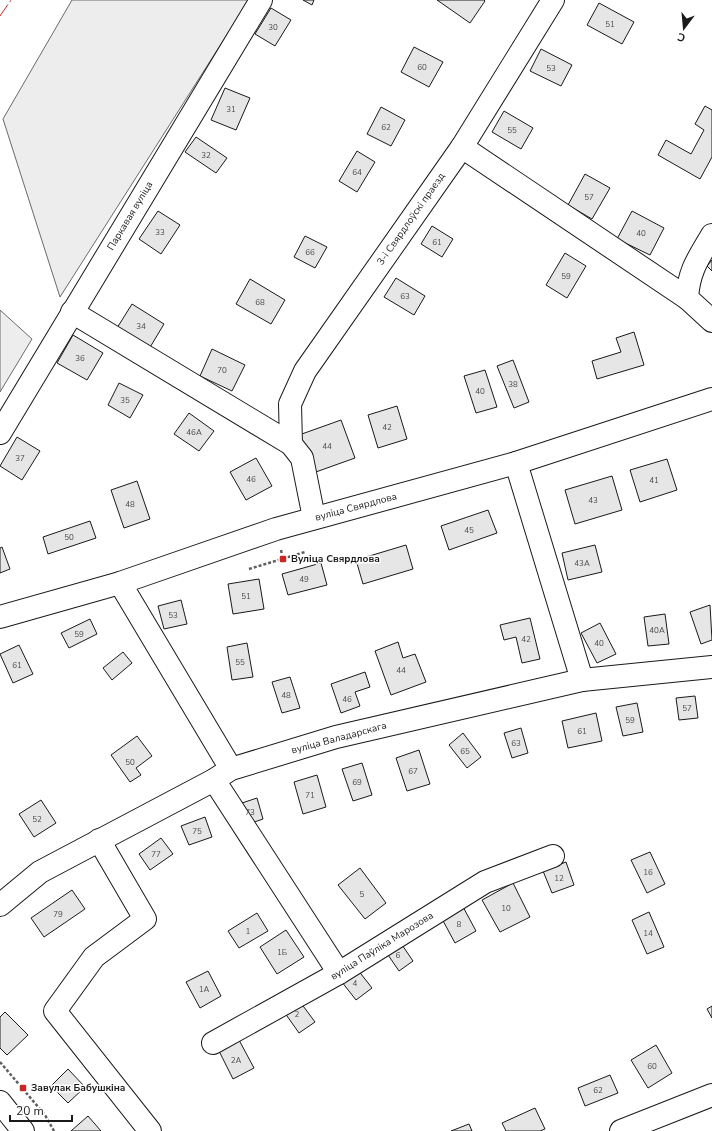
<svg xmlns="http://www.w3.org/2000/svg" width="712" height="1131" font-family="'Nunito Sans',sans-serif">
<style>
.built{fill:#ededed;stroke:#6a6a6a}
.building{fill:#e6e6e6;stroke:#1a1a1a}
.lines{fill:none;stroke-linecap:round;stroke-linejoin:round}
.minor-casing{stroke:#1a1a1a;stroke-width:24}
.major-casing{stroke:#1a1a1a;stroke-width:24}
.path{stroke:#5f5f5f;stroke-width:2.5;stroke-dasharray:3 2;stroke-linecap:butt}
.minor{stroke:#fff;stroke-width:22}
.major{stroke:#fff;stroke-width:22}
.power{stroke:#c62828;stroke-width:1;stroke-dasharray:14 3 2 3;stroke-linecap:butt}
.poi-dot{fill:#c62828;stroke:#fff;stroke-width:1.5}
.labels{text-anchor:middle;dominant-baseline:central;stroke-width:3;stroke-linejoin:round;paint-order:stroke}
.number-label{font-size:8px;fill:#4d4d4d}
.street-label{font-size:10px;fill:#1a1a1a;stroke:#fff}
.poi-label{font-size:10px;font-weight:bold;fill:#1a1a1a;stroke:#fff;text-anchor:start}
</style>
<rect width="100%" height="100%" fill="#fff"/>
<g class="built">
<path d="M72,0H249L60,297L3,119Z"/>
<path d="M0,310L32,339L0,392Z"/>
</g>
<g class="building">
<path d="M303,0H314L312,5Z"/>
<path d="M437,0H484L485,1L470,23Z"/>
<path d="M599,3L634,22L622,44L587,25Z"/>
<path d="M271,8L291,20L275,46L255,34Z"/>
<path d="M414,47L443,62L429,87L401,72Z"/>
<path d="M541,49L572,65L561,86L530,71Z"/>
<path d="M225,88L250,98L236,130L211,120Z"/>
<path d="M705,106L712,110V157L700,179L658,155L666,140L691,154L704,130L695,124Z"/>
<path d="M381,107L405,120L391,146L367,134Z"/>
<path d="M504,111L533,128L521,149L492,132Z"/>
<path d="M196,137L227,158L216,173L185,152Z"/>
<path d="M357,151L375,162L357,192L339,181Z"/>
<path d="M585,174L610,188L592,219L568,205Z"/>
<path d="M158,211L180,225L161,254L139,239Z"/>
<path d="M632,211L664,228L650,255L617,239Z"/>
<path d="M432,226L453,239L442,257L421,244Z"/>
<path d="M305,236L327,247L315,268L294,257Z"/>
<path d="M565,253L586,266L567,298L546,285Z"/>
<path d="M712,260V271L707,266Z"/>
<path d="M396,278L425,296L414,315L384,297Z"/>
<path d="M250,279L285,300L271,324L236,304Z"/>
<path d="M132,304L164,324L149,349L117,328Z"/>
<path d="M634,332L644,365L597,379L592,361L621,352L616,338Z"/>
<path d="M73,335L103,353L87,380L57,363Z"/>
<path d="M212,349L245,365L232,391L200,376Z"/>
<path d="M513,360L529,402L514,408L497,366Z"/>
<path d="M485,370L497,407L476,413L464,376Z"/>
<path d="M119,383L143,395L130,418L108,405Z"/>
<path d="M397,406L407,439L378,448L368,415Z"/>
<path d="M189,413L214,431L199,451L174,434Z"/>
<path d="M341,420L355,458L313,473L299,435Z"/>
<path d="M17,437L40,451L22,480L0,466Z"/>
<path d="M256,458L272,486L246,500L230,472Z"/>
<path d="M667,459L677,490L640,502L630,470Z"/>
<path d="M612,476L622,510L575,524L565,490Z"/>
<path d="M137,481L150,519L124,528L111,490Z"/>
<path d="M488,510L497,533L449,550L441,526Z"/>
<path d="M90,521L96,538L48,554L43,537Z"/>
<path d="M406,545L413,569L363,584L356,560Z"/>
<path d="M595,545L602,572L568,580L562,553Z"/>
<path d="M2,547L10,569L0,573V548Z"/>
<path d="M321,563L327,585L288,595L282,574Z"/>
<path d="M259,579L264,609L233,614L228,584Z"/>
<path d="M181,600L187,624L164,629L158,606Z"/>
<path d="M710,605L712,640L701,644L690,612Z"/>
<path d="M665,614L669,644L648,646L644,617Z"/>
<path d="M530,618L540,659L522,663L516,637L504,640L500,625Z"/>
<path d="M90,619L97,634L69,648L61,633Z"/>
<path d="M600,623L616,654L597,663L581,633Z"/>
<path d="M398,642L403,658L415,654L426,682L391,695L375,651Z"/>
<path d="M247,643L253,677L232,680L227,647Z"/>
<path d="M19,645L33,674L13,683L0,654Z"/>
<path d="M123,652L132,663L112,680L103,668Z"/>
<path d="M365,672L370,687L355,692L360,706L341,713L331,684Z"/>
<path d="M290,677L300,708L282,713L272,682Z"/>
<path d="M695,696L698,718L679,720L676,698Z"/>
<path d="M637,703L643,732L623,736L616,707Z"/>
<path d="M596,713L602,741L568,748L562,721Z"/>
<path d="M521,728L528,753L512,758L504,733Z"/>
<path d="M463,733L481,757L467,768L449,745Z"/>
<path d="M137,736L152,756L136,768L141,775L130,782L111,755Z"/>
<path d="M419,750L430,784L407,791L396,758Z"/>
<path d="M362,763L372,795L353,801L342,769Z"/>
<path d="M317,775L326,807L303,814L294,782Z"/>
<path d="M257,798L263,819L243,826L236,805Z"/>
<path d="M41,800L56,823L34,837L19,814Z"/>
<path d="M205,817L212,837L189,845L181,826Z"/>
<path d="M161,838L173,854L150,870L139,854Z"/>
<path d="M650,852L665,884L647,893L631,860Z"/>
<path d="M566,862L574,885L552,893L543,871Z"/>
<path d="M360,868L386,903L365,919L338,885Z"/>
<path d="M513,883L530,917L500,932L482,900Z"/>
<path d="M72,890L85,909L44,937L31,918Z"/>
<path d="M462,905L476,931L455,943L441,917Z"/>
<path d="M649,912L664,947L647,954L632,920Z"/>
<path d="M257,913L268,931L239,948L228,931Z"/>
<path d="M286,930L304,957L277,974L260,947Z"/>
<path d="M398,939L413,961L399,971L384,949Z"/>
<path d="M354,965L372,988L356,1000L338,977Z"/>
<path d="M208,971L221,996L200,1008L186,982Z"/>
<path d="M295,995L315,1022L299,1033L280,1006Z"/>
<path d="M712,1006V1018L707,1009Z"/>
<path d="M5,1012L28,1035L7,1055L0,1048V1017Z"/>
<path d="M239,1040L254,1068L233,1079L219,1051Z"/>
<path d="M656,1045L672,1073L648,1088L631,1060Z"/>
<path d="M68,1069L85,1087L68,1103L51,1086Z"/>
<path d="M610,1075L618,1093L585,1106L578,1088Z"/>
<path d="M535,1108L545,1129L540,1131H506L502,1123Z"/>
<path d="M88,1116L101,1131H71Z"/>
<path d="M469,1124L472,1131H451Z"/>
</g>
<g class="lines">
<defs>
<g id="minor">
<path d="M462,147L687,298"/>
<path d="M712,235C698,259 689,270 687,298L712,321"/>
<path d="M72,312L291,444L302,458L314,518"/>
<path d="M0,433L261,0"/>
<path d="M291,444L290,404L305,371L462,147L553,0"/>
<path d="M516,463L582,680"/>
<path d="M120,583L231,769"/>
<path d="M0,617L120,583L276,529L516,463L712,399"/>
<path d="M214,780L339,973"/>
<path d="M99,840L145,919L94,957L55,1011L150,1131"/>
<path d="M0,905L40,872L214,780L231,769L336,737L582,680L712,667"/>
<path d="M213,1043L339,973L485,882L553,856"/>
<path d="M621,1131L712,1095"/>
</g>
<path id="major" d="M0,1102L23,1131"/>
</defs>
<use href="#minor" class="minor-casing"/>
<use href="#major" class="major-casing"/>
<g class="path">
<path d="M281,550L283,559"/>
<path d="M249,569L305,552"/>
<path d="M0,1062L45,1115L54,1131"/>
</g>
<use href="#minor" class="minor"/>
<use href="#major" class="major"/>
<path class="power" d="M0,16L11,0"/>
</g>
<g class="poi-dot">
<rect x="279" y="555" width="8" height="8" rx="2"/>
<rect x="19" y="1084" width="8" height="8" rx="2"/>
</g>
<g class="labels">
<g class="number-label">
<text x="610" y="24">51</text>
<text x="273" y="27">30</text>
<text x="422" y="67">60</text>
<text x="551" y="68">53</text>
<text x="231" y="109">31</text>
<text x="386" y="127">62</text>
<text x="512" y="130">55</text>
<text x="206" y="155">32</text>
<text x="357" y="172">64</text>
<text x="589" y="197">57</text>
<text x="160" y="232">33</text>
<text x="641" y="233">40</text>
<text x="437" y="242">61</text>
<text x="310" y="252">66</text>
<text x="566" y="276">59</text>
<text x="405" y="296">63</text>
<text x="260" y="302">68</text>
<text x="141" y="326">34</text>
<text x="80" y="358">36</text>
<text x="222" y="370">70</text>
<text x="513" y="384">38</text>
<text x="480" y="391">40</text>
<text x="125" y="400">35</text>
<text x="387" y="427">42</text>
<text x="194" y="432">46А</text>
<text x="327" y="446">44</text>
<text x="20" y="458">37</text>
<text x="251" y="479">46</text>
<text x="654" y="480">41</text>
<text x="593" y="500">43</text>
<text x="130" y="504">48</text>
<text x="469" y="530">45</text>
<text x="69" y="537">50</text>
<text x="582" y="563">43А</text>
<text x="304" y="579">49</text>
<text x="246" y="596">51</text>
<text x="173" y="615">53</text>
<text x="657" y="630">40А</text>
<text x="79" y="634">59</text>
<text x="526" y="639">42</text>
<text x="599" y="643">40</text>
<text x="240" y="662">55</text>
<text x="17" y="665">61</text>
<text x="401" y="670">44</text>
<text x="286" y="695">48</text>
<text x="347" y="699">46</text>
<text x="687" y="708">57</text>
<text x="630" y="720">59</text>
<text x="582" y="731">61</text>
<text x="516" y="743">63</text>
<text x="465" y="751">65</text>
<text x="130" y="762">50</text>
<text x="413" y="771">67</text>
<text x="357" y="782">69</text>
<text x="310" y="795">71</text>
<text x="250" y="812">73</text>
<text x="37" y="819">52</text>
<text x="197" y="831">75</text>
<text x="156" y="854">77</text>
<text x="648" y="872">16</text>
<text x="559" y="878">12</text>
<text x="362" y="894">5</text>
<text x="506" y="908">10</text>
<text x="58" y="914">79</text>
<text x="459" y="924">8</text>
<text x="248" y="931">1</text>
<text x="648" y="933">14</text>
<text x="282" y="952">1Б</text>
<text x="398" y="955">6</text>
<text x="355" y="983">4</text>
<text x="204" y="989">1А</text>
<text x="297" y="1014">2</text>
<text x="236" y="1060">2А</text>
<text x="652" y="1066">60</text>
<text x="598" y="1090">62</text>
</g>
<g class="street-label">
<text transform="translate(130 216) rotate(-59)">Паркавая вуліца</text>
<text transform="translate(411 219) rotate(-55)">3-і Свярдлоўскі праезд</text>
<text transform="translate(356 507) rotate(-15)">вуліца Свярдлова</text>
<text transform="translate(339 738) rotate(-15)">вуліца Валадарскага</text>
<text transform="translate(382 946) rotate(-32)">вуліца Паўліка Марозова</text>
</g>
<g class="poi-label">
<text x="291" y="559">Вуліца Свярдлова</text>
<text x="31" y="1088">Завулак Бабушкіна</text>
</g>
</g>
<g transform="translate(684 28) rotate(196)" stroke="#ffffff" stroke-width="3" paint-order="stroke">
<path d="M0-3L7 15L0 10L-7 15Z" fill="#1a1a1a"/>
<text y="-6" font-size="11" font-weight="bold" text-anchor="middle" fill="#1a1a1a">С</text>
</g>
<path d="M10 1115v6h62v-6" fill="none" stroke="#1a1a1a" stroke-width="2"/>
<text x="16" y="1115" font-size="12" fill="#1a1a1a" stroke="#ffffff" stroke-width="3" paint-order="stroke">20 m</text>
</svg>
